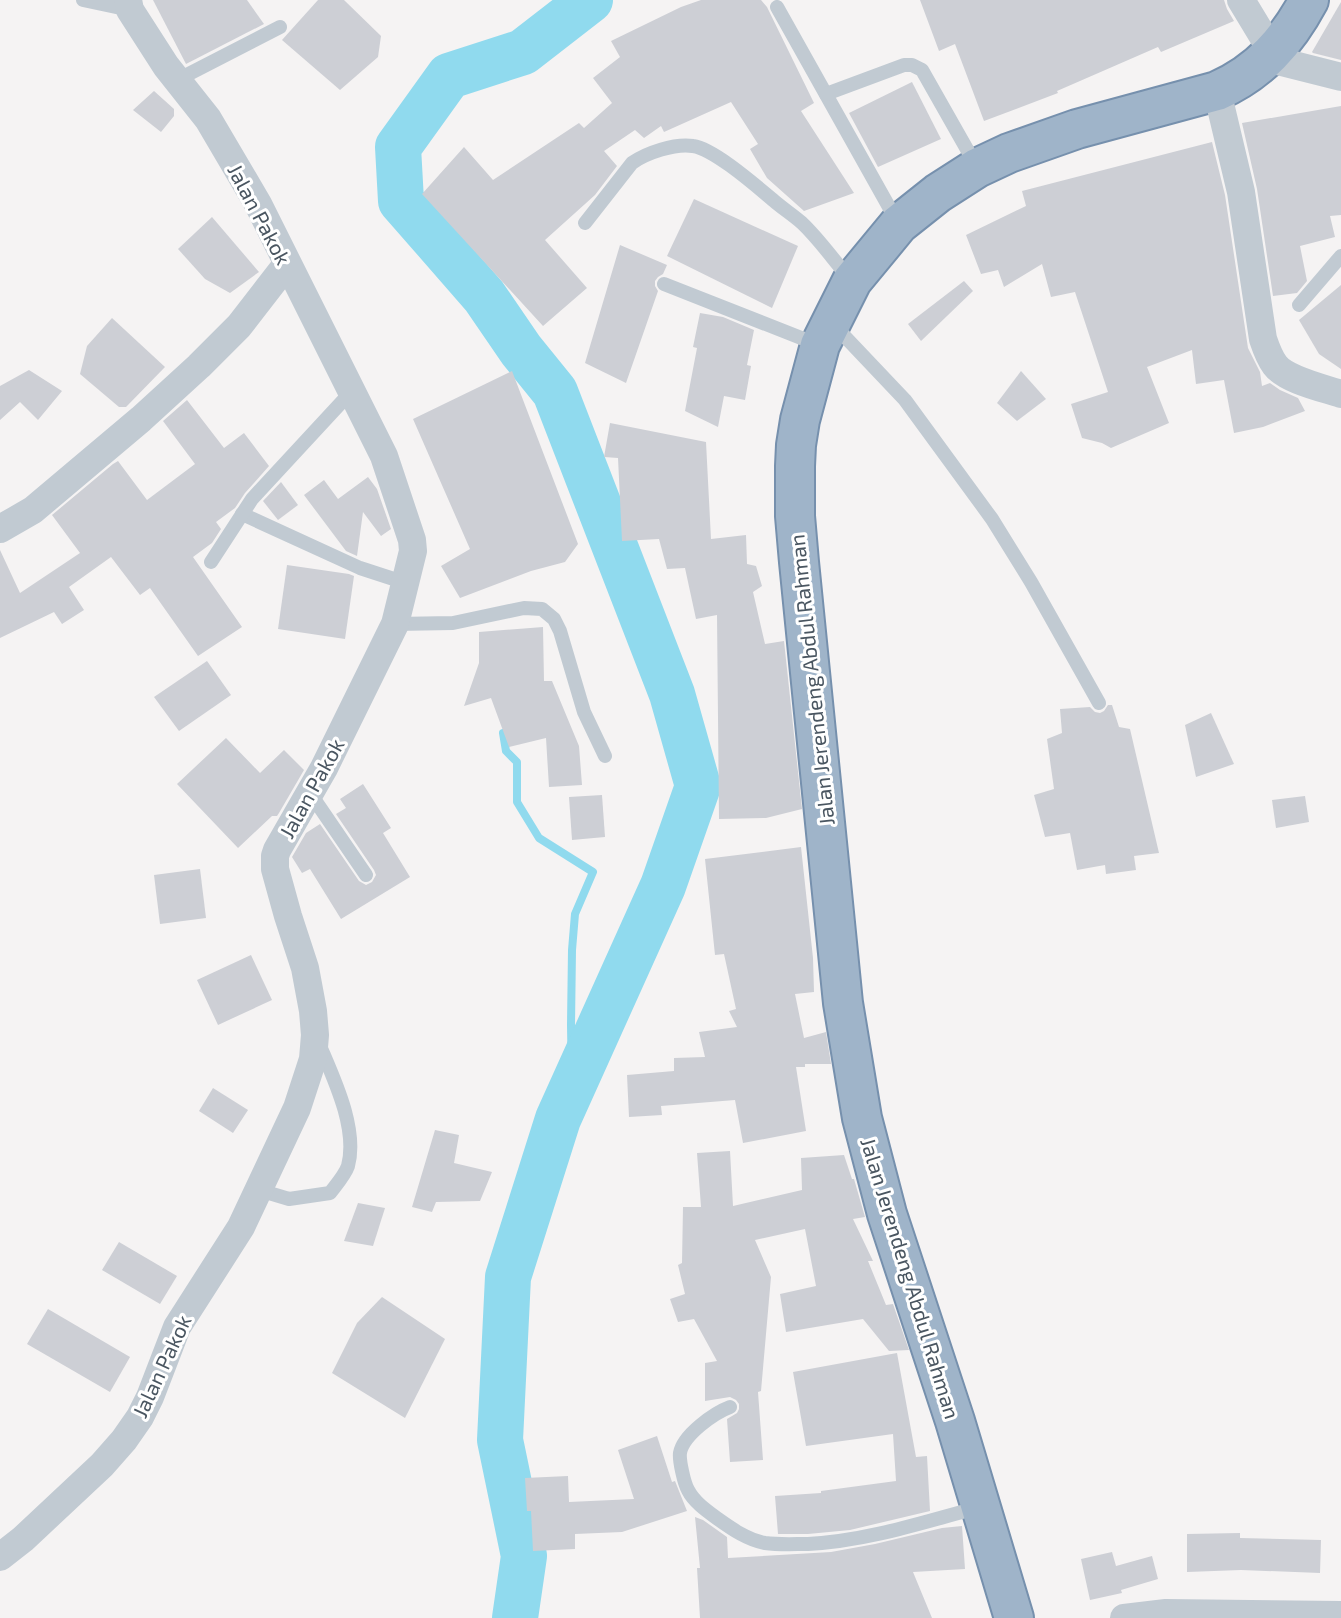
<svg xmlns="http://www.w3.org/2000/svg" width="1341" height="1618" font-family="'Exo 2',sans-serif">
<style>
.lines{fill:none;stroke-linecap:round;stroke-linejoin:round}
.stream{stroke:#90daee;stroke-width:8}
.river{stroke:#90daee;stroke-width:46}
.building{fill:#cdcfd5}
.trunk-casing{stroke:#7690ad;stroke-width:42}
.service{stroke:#c1cad2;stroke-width:14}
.minor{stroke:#c1cad2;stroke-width:28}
.trunk{stroke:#9fb4c9;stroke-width:38}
.labels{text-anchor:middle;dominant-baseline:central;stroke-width:6;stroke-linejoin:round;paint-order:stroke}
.street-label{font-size:21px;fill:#4a5661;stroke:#fff}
</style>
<rect width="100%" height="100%" fill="#f5f3f3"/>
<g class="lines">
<path class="stream" d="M503,733L506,751L517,762V802L539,838L593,872L575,914L572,950L571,1025L572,1090"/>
<path class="river" d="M515,1618L524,1556L500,1440L508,1277L558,1119L663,886L698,786L672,694L555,392L521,350L484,296L401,201L398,147L449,76L523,52L590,0"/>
</g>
<g class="building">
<path d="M153,0H247L264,24L186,64Z"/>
<path d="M318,0H344L381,36L378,57L340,90L282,40Z"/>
<path d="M701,0H761L767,7L814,103L801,111L854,193L804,211L767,178L750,149L758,144L731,102L664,132L661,126L644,138L635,130L604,151L617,166L595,195L545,240L587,288L543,326L422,194L464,147L493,180L579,123L584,128L612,103L593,78L620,57L611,41L681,7Z"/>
<path d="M920,0H1224L1227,9L1234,21L1161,52L1158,47L1057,91L1058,93L984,121L955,44L939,51Z"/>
<path d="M1341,2V60L1313,53L1312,52Z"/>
<path d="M912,82L941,139L878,167L849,113Z"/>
<path d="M154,91L174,109V116L161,132L133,110Z"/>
<path d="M1341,106V215L1330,216L1335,237L1300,246L1307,281L1297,293L1273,296L1257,189L1242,123Z"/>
<path d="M1212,142L1225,195L1248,348L1260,372L1262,386L1270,383L1280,390L1298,398L1305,411L1263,427L1234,433L1224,380L1196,384L1192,350L1147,367L1169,423L1111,448L1102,443L1082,438L1071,404L1108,392L1075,292L1051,297L1042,264L1004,287L998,270L981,274L966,235L1026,206L1022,191Z"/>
<path d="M694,199L798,246L772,308L667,256Z"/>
<path d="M212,217L259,272L230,293L205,279L178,249Z"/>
<path d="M620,245L667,265L663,274L658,277L655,281V286L658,291L626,383L585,363Z"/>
<path d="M964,281L973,291L921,341L908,324Z"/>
<path d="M1341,285V369L1319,354L1299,320Z"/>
<path d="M700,313L723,317L754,330L747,365L751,366L745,400L724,396L718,427L685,411L697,348L693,347Z"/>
<path d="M112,318L165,367L126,407H119L80,374L87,346Z"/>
<path d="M29,370L62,391L38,420L20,402L0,420V386Z"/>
<path d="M512,371L578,544L565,562L531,571L460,598L441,566L470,549L413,419Z"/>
<path d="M1021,371L1046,399L1017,421L997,403Z"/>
<path d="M187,400L224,448L244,433L269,466L245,493L235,508L216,522L221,529L212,543L193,557L242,627L198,656L150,588L140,595L111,557L69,587L84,610L62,624L54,612L0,638V550L20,593L80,553L52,515L113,464L118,461L147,500L195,464L163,421Z"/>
<path d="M610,423L706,442L711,539L746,535L747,564L756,566L762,586L753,592L765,644L784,641L802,809L766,818L719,819L717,615L696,619L685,568L667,569L659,539L622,541L618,458L604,457Z"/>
<path d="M368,477L377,489L391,529L381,536L363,512L357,556L346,551L304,495L324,480L338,499Z"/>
<path d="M281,482L298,505L278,520L263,501Z"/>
<path d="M287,565L349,574L354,576L345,639L278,629Z"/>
<path d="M543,627L544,681H552L579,746L582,785L549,787L546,738L509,747L491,698L464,706L479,663V632Z"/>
<path d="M207,661L231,695L179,731L154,697Z"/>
<path d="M1108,705H1112L1119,727L1130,729L1159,853L1134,856L1136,870L1106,874L1105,865L1077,870L1070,833L1045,837L1034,795L1054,789L1047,739L1062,733L1060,709L1090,707L1095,712L1100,713L1104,711Z"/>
<path d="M1211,713L1234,764L1196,777L1185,725Z"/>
<path d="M226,738L260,773L284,750L304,770L279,813L277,816H272L238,848L177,784Z"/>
<path d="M363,784L391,828L383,833L410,877L341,919L310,869L302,873L292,857L306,833L320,824L359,881L366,885L372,882L376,875L374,870L336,814L346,808L340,799Z"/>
<path d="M602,795L605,837L572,840L569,797Z"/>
<path d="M1305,796L1309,822L1276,828L1272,800Z"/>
<path d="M801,847L813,958L814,992L795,994L804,1038L826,1032L831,1064H805V1067H796L806,1131L743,1143L735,1100L661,1106L662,1115L629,1117L627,1075L674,1071V1058L705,1057L699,1032L737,1027L729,1011L736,1009L724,954L715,955L705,859Z"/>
<path d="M200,869L206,918L160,924L154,875Z"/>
<path d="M251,955L272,1000L218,1025L197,980Z"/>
<path d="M213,1088L248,1110L233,1133L199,1111Z"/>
<path d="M435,1130L459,1135L454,1163L492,1172L480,1201L436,1202L432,1212L412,1207Z"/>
<path d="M730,1151L733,1206L802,1190L801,1158L844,1155L852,1179H854L865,1217L853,1219L873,1261H868L886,1305L893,1304L909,1350L889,1351L863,1319L786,1332L780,1294L816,1286L805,1229L755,1240L771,1277L761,1391L758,1392L763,1460L730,1462L727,1419L737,1413L739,1409V1404L736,1400L730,1397L705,1401V1363L717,1361L694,1319L678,1322L670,1299L685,1294L678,1265L682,1263L683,1207H701L697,1153Z"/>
<path d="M358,1203L385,1208L373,1246L344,1241Z"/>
<path d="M119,1242L177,1276L160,1304L102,1270Z"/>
<path d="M382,1297L445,1339L405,1418L332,1373L357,1323Z"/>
<path d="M48,1309L130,1357L110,1392L27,1344Z"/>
<path d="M897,1353L916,1457L927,1456L930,1511L850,1530L808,1534H778L775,1496L821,1493V1491L896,1481L893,1434L806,1446L793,1372Z"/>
<path d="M657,1436L672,1482L675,1481L687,1511L622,1532L575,1534V1549L533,1551L531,1511H527L525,1478L568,1476L569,1502L634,1499L618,1450Z"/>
<path d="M695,1517L703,1520L727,1537L728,1558L831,1552L875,1544L942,1528L962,1526L965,1569L913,1572L932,1618H700L697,1568H700Z"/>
<path d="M1240,1533V1538L1321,1540L1320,1573L1241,1570L1187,1572V1534Z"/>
<path d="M1112,1552L1116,1566L1152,1556L1158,1579L1121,1590L1122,1593L1090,1600L1081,1559Z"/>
</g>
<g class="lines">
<defs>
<path id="trunk" d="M1014,1618L955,1421L887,1214L862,1118L843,1003L799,562L795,516V466L796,445L800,420L820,345L852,281L899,224L938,193L977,168L1009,153L1077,129L1217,91C1260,72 1287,41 1309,0"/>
</defs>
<use href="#trunk" class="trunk-casing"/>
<g class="service">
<path d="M83,0L130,10"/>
<path d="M777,7L898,223"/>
<path d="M177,80L280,27"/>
<path d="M826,94L904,65H912L922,70L977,167"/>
<path d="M585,223L632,163C646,153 675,143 693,146C714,149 755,185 773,200C782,208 793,215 802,223C820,240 835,262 851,280"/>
<path d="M664,284L819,345"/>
<path d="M1299,305L1341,256"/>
<path d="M832,323L905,400L992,519L1031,582L1099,703"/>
<path d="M242,514L360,568L406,583"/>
<path d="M211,562L252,499L351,392"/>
<path d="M395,624L453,623L524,608L542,609L554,619L560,631L584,712L605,756"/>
<path d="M310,793L366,875"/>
<path d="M259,1190L289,1199L330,1193C336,1185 345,1175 348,1166C358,1129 334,1079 320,1046"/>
<path d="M730,1407C714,1413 683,1435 680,1453C679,1460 684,1483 688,1490C694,1502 707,1511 718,1519C732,1529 748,1540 765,1543C779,1545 794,1544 808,1544C867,1541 924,1522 980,1507"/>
</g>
<g class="minor">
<path d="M1241,0L1273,53"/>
<path d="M1266,58L1341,77"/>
<path d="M1217,91L1241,192L1263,339C1266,348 1269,357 1275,365C1286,380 1323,388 1341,394"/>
<path d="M0,529L33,510L141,419L199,366L239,326L287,264"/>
<path d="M0,1557L23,1539L102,1465L124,1440L140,1417L150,1397L177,1327L241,1227L297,1108L313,1059L315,1035L313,1011L305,968L288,916L275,869V856L277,850L324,768L395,624L413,551L412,540L384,456L258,204L208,119L166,66L130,10L128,0"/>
<path d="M1124,1618L1166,1613L1341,1615"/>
</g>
<use href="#trunk" class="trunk"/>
</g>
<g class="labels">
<g class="street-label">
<text transform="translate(260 214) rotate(62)">Jalan Pakok</text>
<text transform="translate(811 680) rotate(-96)">Jalan Jerendeng Abdul Rahman</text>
<text transform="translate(311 788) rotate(-61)">Jalan Pakok</text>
<text transform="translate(911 1278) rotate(73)">Jalan Jerendeng Abdul Rahman</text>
<text transform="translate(161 1366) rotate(-65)">Jalan Pakok</text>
</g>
</g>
</svg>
